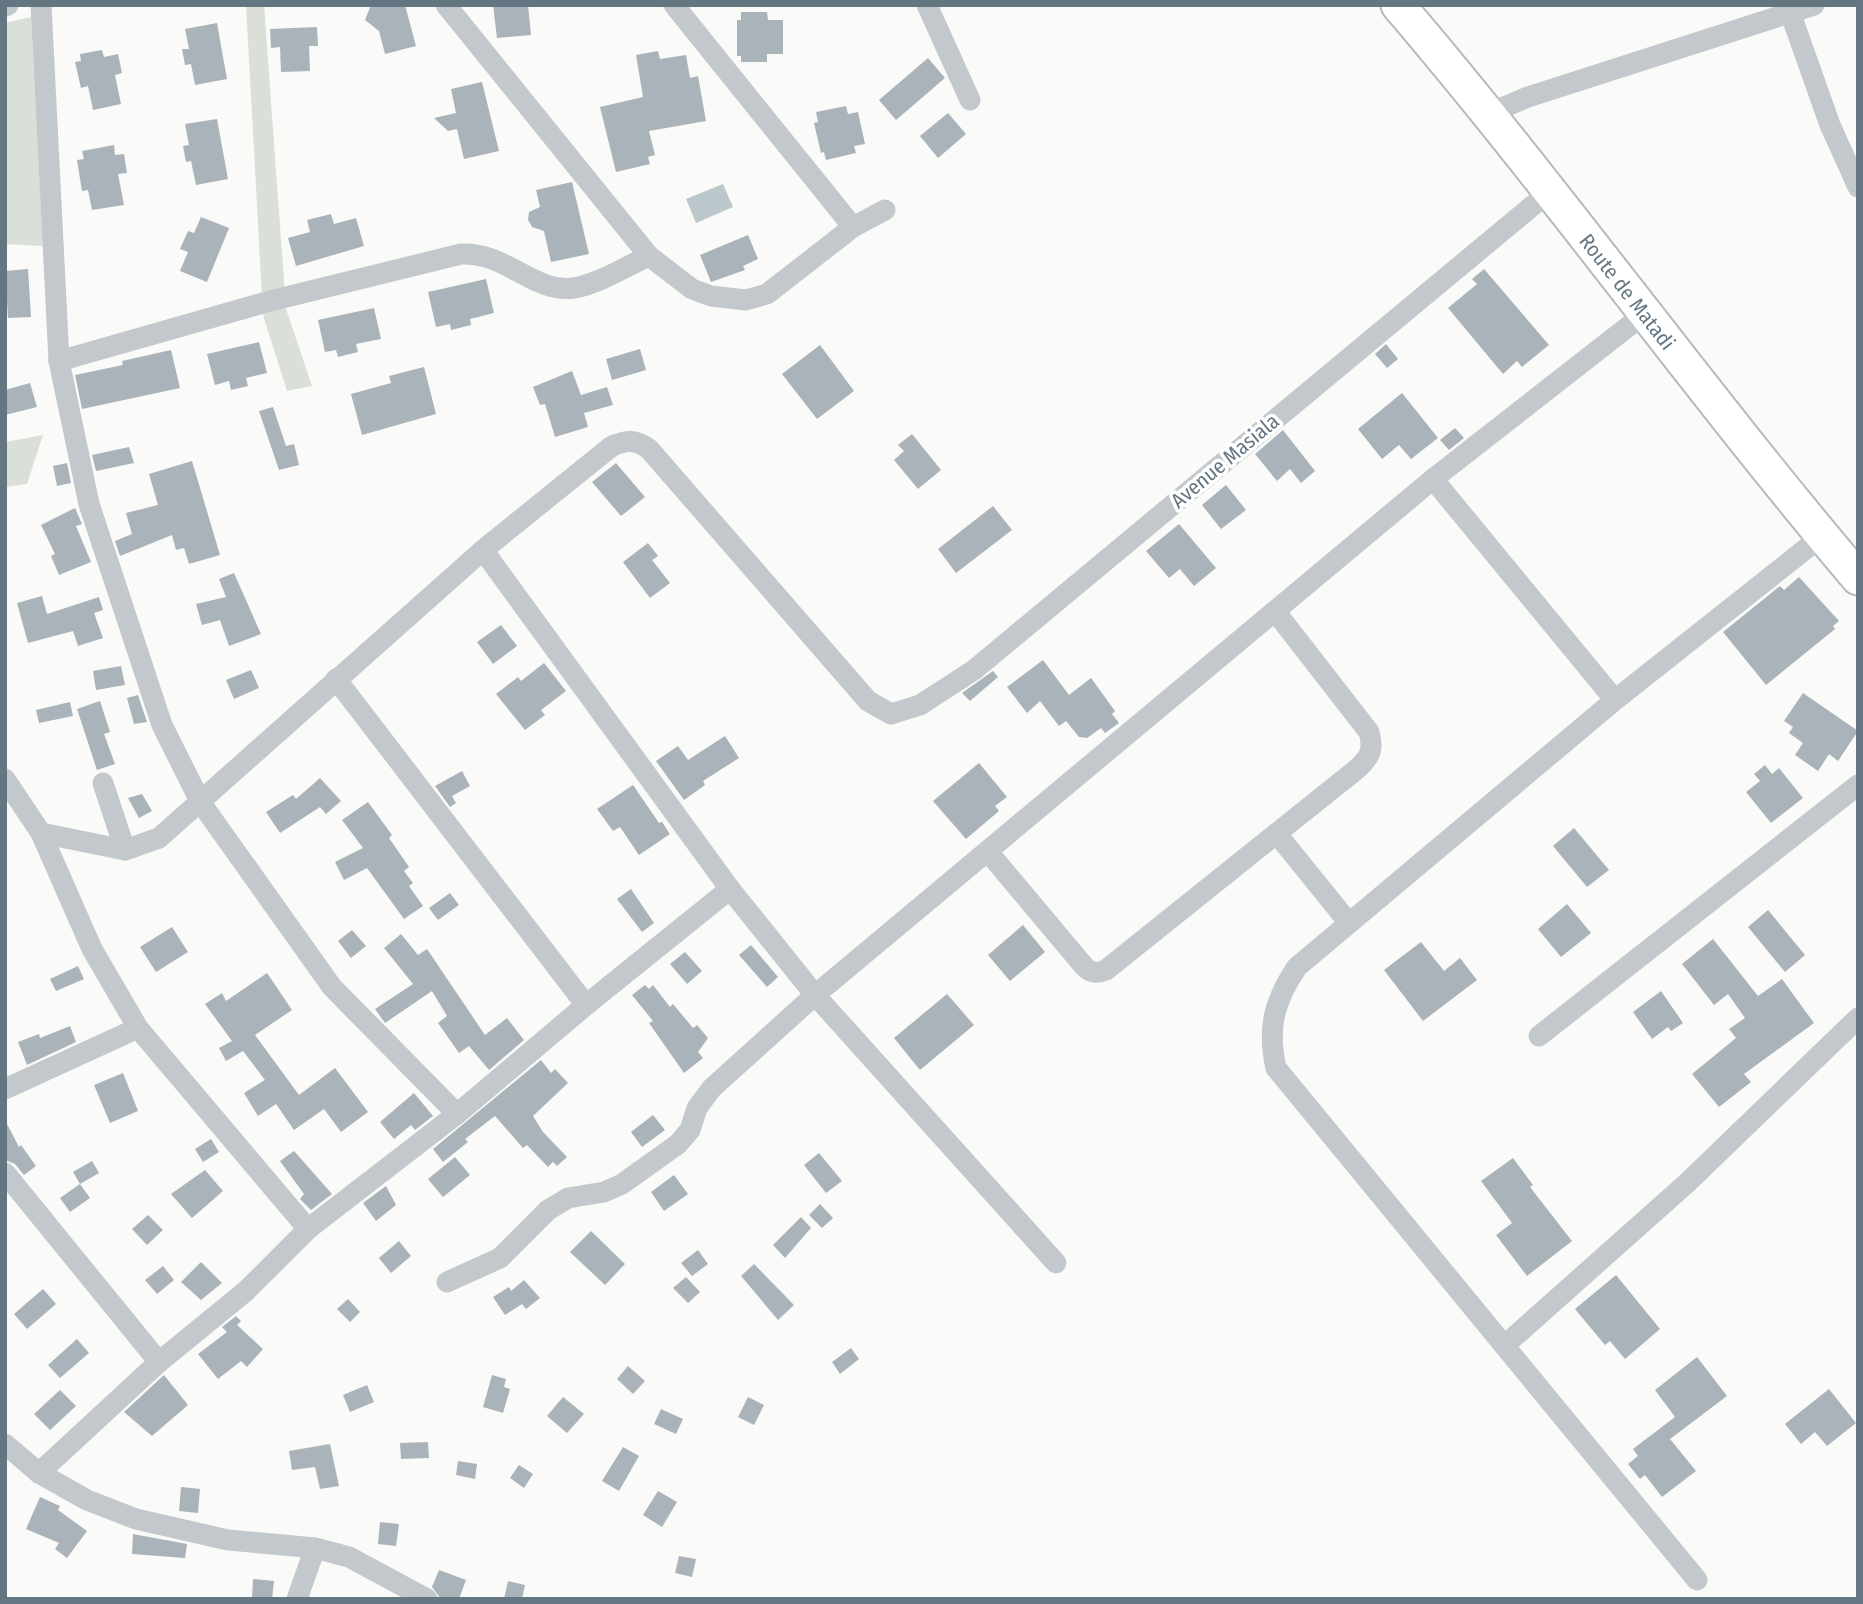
<svg xmlns="http://www.w3.org/2000/svg" width="1863" height="1604" font-family="'Fira Sans Condensed',sans-serif">
<style>
.green{fill:#dadfd7}
.water{fill:#bbc7cb}
.building{fill:#aab3b9}
.lines{fill:none;stroke-linecap:round;stroke-linejoin:round}
.primary-casing{stroke:#b5babe;stroke-width:37}
.street{stroke:#c3c8cc;stroke-width:21}
.primary{stroke:#fff;stroke-width:33}
.labels{text-anchor:middle;dominant-baseline:central;stroke-width:7;stroke-linejoin:round;paint-order:stroke}
.street-label{font-size:21px;fill:#657683;stroke:#fff}
</style>
<rect width="100%" height="100%" fill="#fafaf8"/>
<g class="green">
<path d="M246,5H264L286,309L312,386L287,391L263,315Z"/>
<path d="M31,17L43,246L5,244V23Z"/>
<path d="M43,435L27,484L5,487V442Z"/>
</g>
<path class="water" d="M723,184L733,207L696,223L686,199Z"/>
<g class="building">
<path d="M371,5H405L416,46L385,54L379,31L365,20Z"/>
<path d="M493,5H528L531,35L497,38Z"/>
<path d="M741,12H767L768,20H783V54H767V62H741V56H737V20H741Z"/>
<path d="M217,23L227,79L195,85L191,64L185,65L182,49H189L185,29Z"/>
<path d="M317,27L318,46H309L310,71L281,72L280,47L271,48L270,29Z"/>
<path d="M102,50L104,57L118,54L122,73L115,75L121,104L93,110L88,86L81,88L75,62L81,61L80,54Z"/>
<path d="M658,51L660,59L686,55L690,78L698,76L706,121L649,131L655,155L648,157L650,164L616,172L600,107L643,97L636,55Z"/>
<path d="M928,58L945,78L896,120L879,100Z"/>
<path d="M482,82L499,151L464,159L457,129L448,131L434,118L456,113L451,89Z"/>
<path d="M846,106L848,114L858,112L865,144L854,146L856,153L826,160L824,152L821,153L814,123L818,122L816,112Z"/>
<path d="M948,113L966,134L938,158L920,136Z"/>
<path d="M217,119L228,179L196,185L191,161L186,162L183,146L189,145L185,124Z"/>
<path d="M114,145L115,155L124,154L127,173L118,174L124,205L92,210L88,190L82,191L77,160L84,159L82,151Z"/>
<path d="M572,182L589,254L551,262L544,231L532,227L528,220L529,212L540,207L536,190Z"/>
<path d="M331,214L334,224L356,218L364,246L296,266L288,238L310,232L307,220Z"/>
<path d="M201,217L229,228L207,282L180,271L188,252L180,249L188,231L194,233Z"/>
<path d="M748,235L758,259L743,266L745,270L711,282L700,255Z"/>
<path d="M28,269L31,317L8,318L5,271Z"/>
<path d="M1484,269L1549,345L1522,367L1517,361L1503,374L1448,308L1477,284L1472,279Z"/>
<path d="M486,279L494,313L470,319L471,325L451,330L450,324L436,327L428,292Z"/>
<path d="M374,308L381,339L356,344L358,352L338,357L336,350L325,352L318,320Z"/>
<path d="M259,342L267,373L246,378L248,386L231,390L229,381L215,385L207,354Z"/>
<path d="M1386,344L1398,359L1387,368L1375,354Z"/>
<path d="M820,345L854,391L817,419L782,374Z"/>
<path d="M640,349L646,370L612,380L606,359Z"/>
<path d="M171,350L180,388L82,409L75,375L123,365L122,361Z"/>
<path d="M424,367L436,414L362,435L351,394L391,383L389,376Z"/>
<path d="M572,371L581,395L607,387L613,405L584,413L588,427L555,437L545,404L540,405L533,387Z"/>
<path d="M30,383L37,407L5,415V390Z"/>
<path d="M1402,393L1438,438L1411,459L1399,445L1382,459L1358,429Z"/>
<path d="M273,407L286,446L294,444L299,465L279,470L259,411Z"/>
<path d="M1455,428L1464,438L1449,450L1440,440Z"/>
<path d="M1283,430L1315,471L1301,483L1290,469L1277,481L1255,454Z"/>
<path d="M912,434L941,470L918,489L894,460L904,451L898,445Z"/>
<path d="M129,447L134,463L96,471L92,455Z"/>
<path d="M192,461L220,555L189,564L184,548L176,550L172,535L120,556L115,541L132,534L126,513L158,505L149,474Z"/>
<path d="M67,463L71,483L57,486L53,466Z"/>
<path d="M616,463L645,497L621,516L592,482Z"/>
<path d="M1226,485L1246,510L1221,529L1202,505Z"/>
<path d="M993,506L1012,530L956,573L938,549Z"/>
<path d="M75,508L82,524L76,526L91,562L59,575L51,556L55,554L41,525Z"/>
<path d="M1179,524L1216,568L1194,586L1180,569L1169,578L1146,551Z"/>
<path d="M648,543L658,556L652,560L670,583L650,598L623,562Z"/>
<path d="M234,573L261,634L229,646L220,620L202,625L196,604L226,597L219,579Z"/>
<path d="M1799,577L1839,621L1833,626L1835,629L1766,685L1723,632L1780,586L1784,590Z"/>
<path d="M42,596L47,614L99,597L103,610L94,613L103,638L78,646L73,631L28,643L17,603Z"/>
<path d="M501,625L517,646L493,664L477,642Z"/>
<path d="M1043,660L1069,695L1091,678L1115,711L1112,714L1119,723L1105,733L1101,728L1087,738L1079,737L1066,721L1059,726L1040,701L1027,713L1007,687Z"/>
<path d="M544,663L566,691L541,710L545,715L525,730L496,694L518,677L521,681Z"/>
<path d="M121,666L125,685L96,690L93,671Z"/>
<path d="M251,670L259,688L234,699L226,680Z"/>
<path d="M993,671L998,677L970,701L962,693Z"/>
<path d="M1803,693L1858,731L1838,761L1829,754L1818,771L1795,755L1803,743L1789,733L1793,727L1784,721Z"/>
<path d="M138,695L147,722L134,724L127,698Z"/>
<path d="M100,701L110,732L104,734L115,764L97,770L77,709Z"/>
<path d="M70,702L73,716L39,723L36,710Z"/>
<path d="M725,736L739,758L703,781L705,785L684,800L656,761L678,746L688,760Z"/>
<path d="M979,763L1007,797L995,806L999,811L966,839L933,801Z"/>
<path d="M1765,765L1772,774L1779,768L1803,798L1771,823L1746,792L1760,781L1754,774Z"/>
<path d="M462,771L470,786L452,796L456,803L450,807L435,786Z"/>
<path d="M320,778L341,801L326,814L320,807L280,833L266,812L293,795L296,799Z"/>
<path d="M633,785L659,823L662,822L670,834L639,855L620,827L613,831L597,809Z"/>
<path d="M142,794L152,811L139,818L128,798Z"/>
<path d="M368,802L392,835L389,838L409,867L404,871L413,883L409,886L423,906L404,919L367,868L344,880L335,862L363,848L342,820Z"/>
<path d="M1574,828L1609,870L1587,887L1553,846Z"/>
<path d="M631,889L654,923L642,932L617,899Z"/>
<path d="M450,893L459,905L438,920L429,908Z"/>
<path d="M1567,904L1591,933L1561,957L1538,929Z"/>
<path d="M1768,910L1805,955L1785,972L1748,927Z"/>
<path d="M1023,925L1045,952L1010,981L988,955Z"/>
<path d="M172,927L188,952L156,972L140,947Z"/>
<path d="M352,930L366,946L351,958L338,941Z"/>
<path d="M401,934L418,955L427,949L485,1035L507,1018L524,1040L489,1070L469,1046L459,1053L438,1023L447,1016L432,991L385,1023L375,1009L413,984L384,948Z"/>
<path d="M1713,939L1758,996L1782,979L1814,1023L1744,1074L1751,1082L1719,1107L1692,1074L1736,1038L1729,1029L1745,1018L1728,994L1714,1005L1682,964Z"/>
<path d="M1421,942L1444,971L1460,958L1477,980L1423,1021L1384,970Z"/>
<path d="M751,945L778,977L767,987L739,955Z"/>
<path d="M685,952L702,971L687,984L670,964Z"/>
<path d="M78,966L84,979L56,991L50,979Z"/>
<path d="M267,973L292,1010L255,1035L299,1095L335,1068L368,1112L341,1132L324,1109L294,1130L276,1104L258,1116L244,1093L265,1080L243,1051L226,1061L219,1048L232,1041L205,1004L222,993L226,1001Z"/>
<path d="M645,985L649,989L653,985L670,1007L673,1004L693,1028L697,1025L708,1038L698,1052L703,1058L684,1073L649,1023L653,1021L632,995Z"/>
<path d="M1661,991L1683,1023L1671,1031L1668,1027L1652,1039L1633,1012Z"/>
<path d="M947,994L974,1025L920,1070L894,1038Z"/>
<path d="M70,1026L76,1042L27,1065L18,1042L39,1034L40,1038Z"/>
<path d="M541,1060L551,1073L555,1069L568,1083L533,1116L543,1132L567,1157L557,1166L553,1162L548,1167L527,1145L523,1148L495,1116L465,1139L468,1142L443,1162L433,1149Z"/>
<path d="M123,1073L138,1111L110,1123L94,1085Z"/>
<path d="M414,1093L433,1116L415,1130L411,1125L394,1139L380,1122Z"/>
<path d="M653,1115L665,1130L642,1147L631,1132Z"/>
<path d="M5,1120L19,1147L21,1145L36,1166L24,1175L15,1164L5,1160Z"/>
<path d="M211,1139L219,1152L203,1162L195,1149Z"/>
<path d="M294,1151L332,1194L311,1210L300,1199L304,1194L280,1161Z"/>
<path d="M819,1153L842,1181L826,1193L804,1165Z"/>
<path d="M455,1157L470,1175L443,1197L428,1179Z"/>
<path d="M1513,1158L1533,1185L1530,1187L1572,1241L1527,1276L1496,1235L1512,1223L1481,1181Z"/>
<path d="M92,1161L99,1173L80,1184L73,1172Z"/>
<path d="M205,1170L223,1191L192,1218L171,1194Z"/>
<path d="M674,1175L688,1194L664,1211L651,1192Z"/>
<path d="M80,1184L90,1198L70,1212L60,1198Z"/>
<path d="M386,1186L396,1205L376,1221L363,1203Z"/>
<path d="M820,1204L833,1218L822,1228L809,1215Z"/>
<path d="M148,1215L163,1230L147,1245L132,1229Z"/>
<path d="M801,1217L811,1228L785,1258L773,1245Z"/>
<path d="M591,1231L625,1264L605,1285L570,1252Z"/>
<path d="M399,1241L411,1256L391,1273L379,1258Z"/>
<path d="M698,1250L708,1264L692,1276L681,1263Z"/>
<path d="M201,1262L222,1283L201,1300L181,1282Z"/>
<path d="M754,1264L794,1305L778,1320L741,1276Z"/>
<path d="M163,1266L174,1280L157,1294L145,1280Z"/>
<path d="M1616,1275L1660,1329L1625,1359L1610,1341L1605,1345L1575,1309Z"/>
<path d="M686,1277L700,1292L688,1303L673,1288Z"/>
<path d="M524,1280L540,1298L526,1309L522,1304L505,1315L493,1297L509,1287L511,1291Z"/>
<path d="M43,1289L56,1304L27,1329L14,1314Z"/>
<path d="M348,1299L360,1312L350,1322L337,1309Z"/>
<path d="M236,1316L241,1321L237,1325L263,1349L247,1367L241,1361L218,1379L198,1354L227,1332L222,1327Z"/>
<path d="M77,1339L89,1353L60,1378L48,1365Z"/>
<path d="M851,1348L859,1359L840,1374L832,1362Z"/>
<path d="M1697,1357L1727,1396L1670,1439L1696,1471L1662,1497L1645,1475L1640,1479L1628,1464L1638,1456L1633,1449L1675,1417L1655,1390Z"/>
<path d="M628,1366L645,1381L633,1394L617,1379Z"/>
<path d="M164,1375L188,1405L152,1436L124,1412Z"/>
<path d="M492,1375L506,1379L504,1387L510,1389L503,1413L483,1407Z"/>
<path d="M367,1385L374,1402L350,1412L343,1395Z"/>
<path d="M1829,1389L1856,1423L1827,1446L1815,1432L1801,1444L1785,1424Z"/>
<path d="M60,1390L76,1406L50,1430L34,1414Z"/>
<path d="M563,1397L584,1414L567,1433L547,1416Z"/>
<path d="M748,1397L764,1405L754,1425L738,1417Z"/>
<path d="M661,1409L683,1419L676,1434L654,1424Z"/>
<path d="M428,1442L429,1458L401,1459L400,1443Z"/>
<path d="M330,1444L339,1486L320,1489L315,1467L292,1470L289,1451Z"/>
<path d="M623,1447L639,1456L619,1491L602,1481Z"/>
<path d="M458,1461L477,1464L475,1479L456,1475Z"/>
<path d="M519,1465L533,1474L524,1488L510,1478Z"/>
<path d="M181,1487L200,1489L198,1513L179,1511Z"/>
<path d="M658,1491L677,1502L662,1527L643,1515Z"/>
<path d="M40,1497L60,1506L58,1510L87,1531L67,1558L55,1549L59,1543L26,1529Z"/>
<path d="M380,1522L399,1524L396,1546L378,1544Z"/>
<path d="M133,1534L187,1544L185,1558L132,1554Z"/>
<path d="M679,1556L696,1559L692,1577L675,1573Z"/>
<path d="M439,1570L466,1580L459,1599L440,1598L432,1587Z"/>
<path d="M253,1579L274,1581L272,1599H252Z"/>
<path d="M508,1581L525,1585L522,1599H504Z"/>
</g>
<g class="lines">
<defs>
<path id="primary" d="M1398,5C1557,191 1699,391 1858,578"/>
</defs>
<use href="#primary" class="primary-casing"/>
<g class="street">
<path d="M41,5L59,361L89,504L162,725L201,803L332,987L457,1114"/>
<path d="M446,5L649,256L692,289L711,296L746,300L767,294L853,227L885,210"/>
<path d="M674,5L853,227"/>
<path d="M927,5L970,100"/>
<path d="M5,6L8,5"/>
<path d="M1790,12L1830,125L1858,187"/>
<path d="M1490,113L1528,97L1814,5"/>
<path d="M59,361L270,301L461,254C507,252 534,294 574,288C598,284 627,266 649,256"/>
<path d="M1433,479L1615,700"/>
<path d="M483,550L730,889L815,995L1056,1263"/>
<path d="M336,679L586,1005"/>
<path d="M5,779L41,833L125,850L159,838L483,550L612,446C627,440 635,439 649,449L868,701L891,714L920,705L974,670L1549,192"/>
<path d="M103,783L125,850"/>
<path d="M41,833L92,949L138,1028L308,1229"/>
<path d="M1277,834L1349,923"/>
<path d="M989,853L1083,965C1090,973 1096,974 1106,970L1357,769C1370,757 1374,750 1369,732L1275,611"/>
<path d="M1539,1036L1858,785"/>
<path d="M5,1089L138,1028"/>
<path d="M5,1173L159,1362"/>
<path d="M447,1282L500,1258L548,1210L568,1198L604,1192L622,1184L678,1144L690,1130L697,1108L712,1088L815,995L1433,479L1643,315"/>
<path d="M1505,1345L1687,1183L1858,1018"/>
<path d="M5,1444L39,1473L87,1500L136,1519L228,1540L315,1548L349,1557L427,1599"/>
<path d="M39,1473L159,1362L246,1291L308,1229L457,1114L586,1005L730,889"/>
<path d="M1697,1580L1276,1068C1267,1028 1274,1001 1297,967L1615,700L1822,536"/>
<path d="M297,1599L315,1548"/>
</g>
<use href="#primary" class="primary"/>
</g>
<g class="labels">
<g class="street-label">
<text transform="translate(1627 292) rotate(52)">Route de Matadi</text>
<text transform="translate(1225 461) rotate(-40)">Avenue Masiala</text>
</g>
</g>
<rect width="1863" height="1604" fill="none" stroke="#657683" stroke-width="14"/>
</svg>
